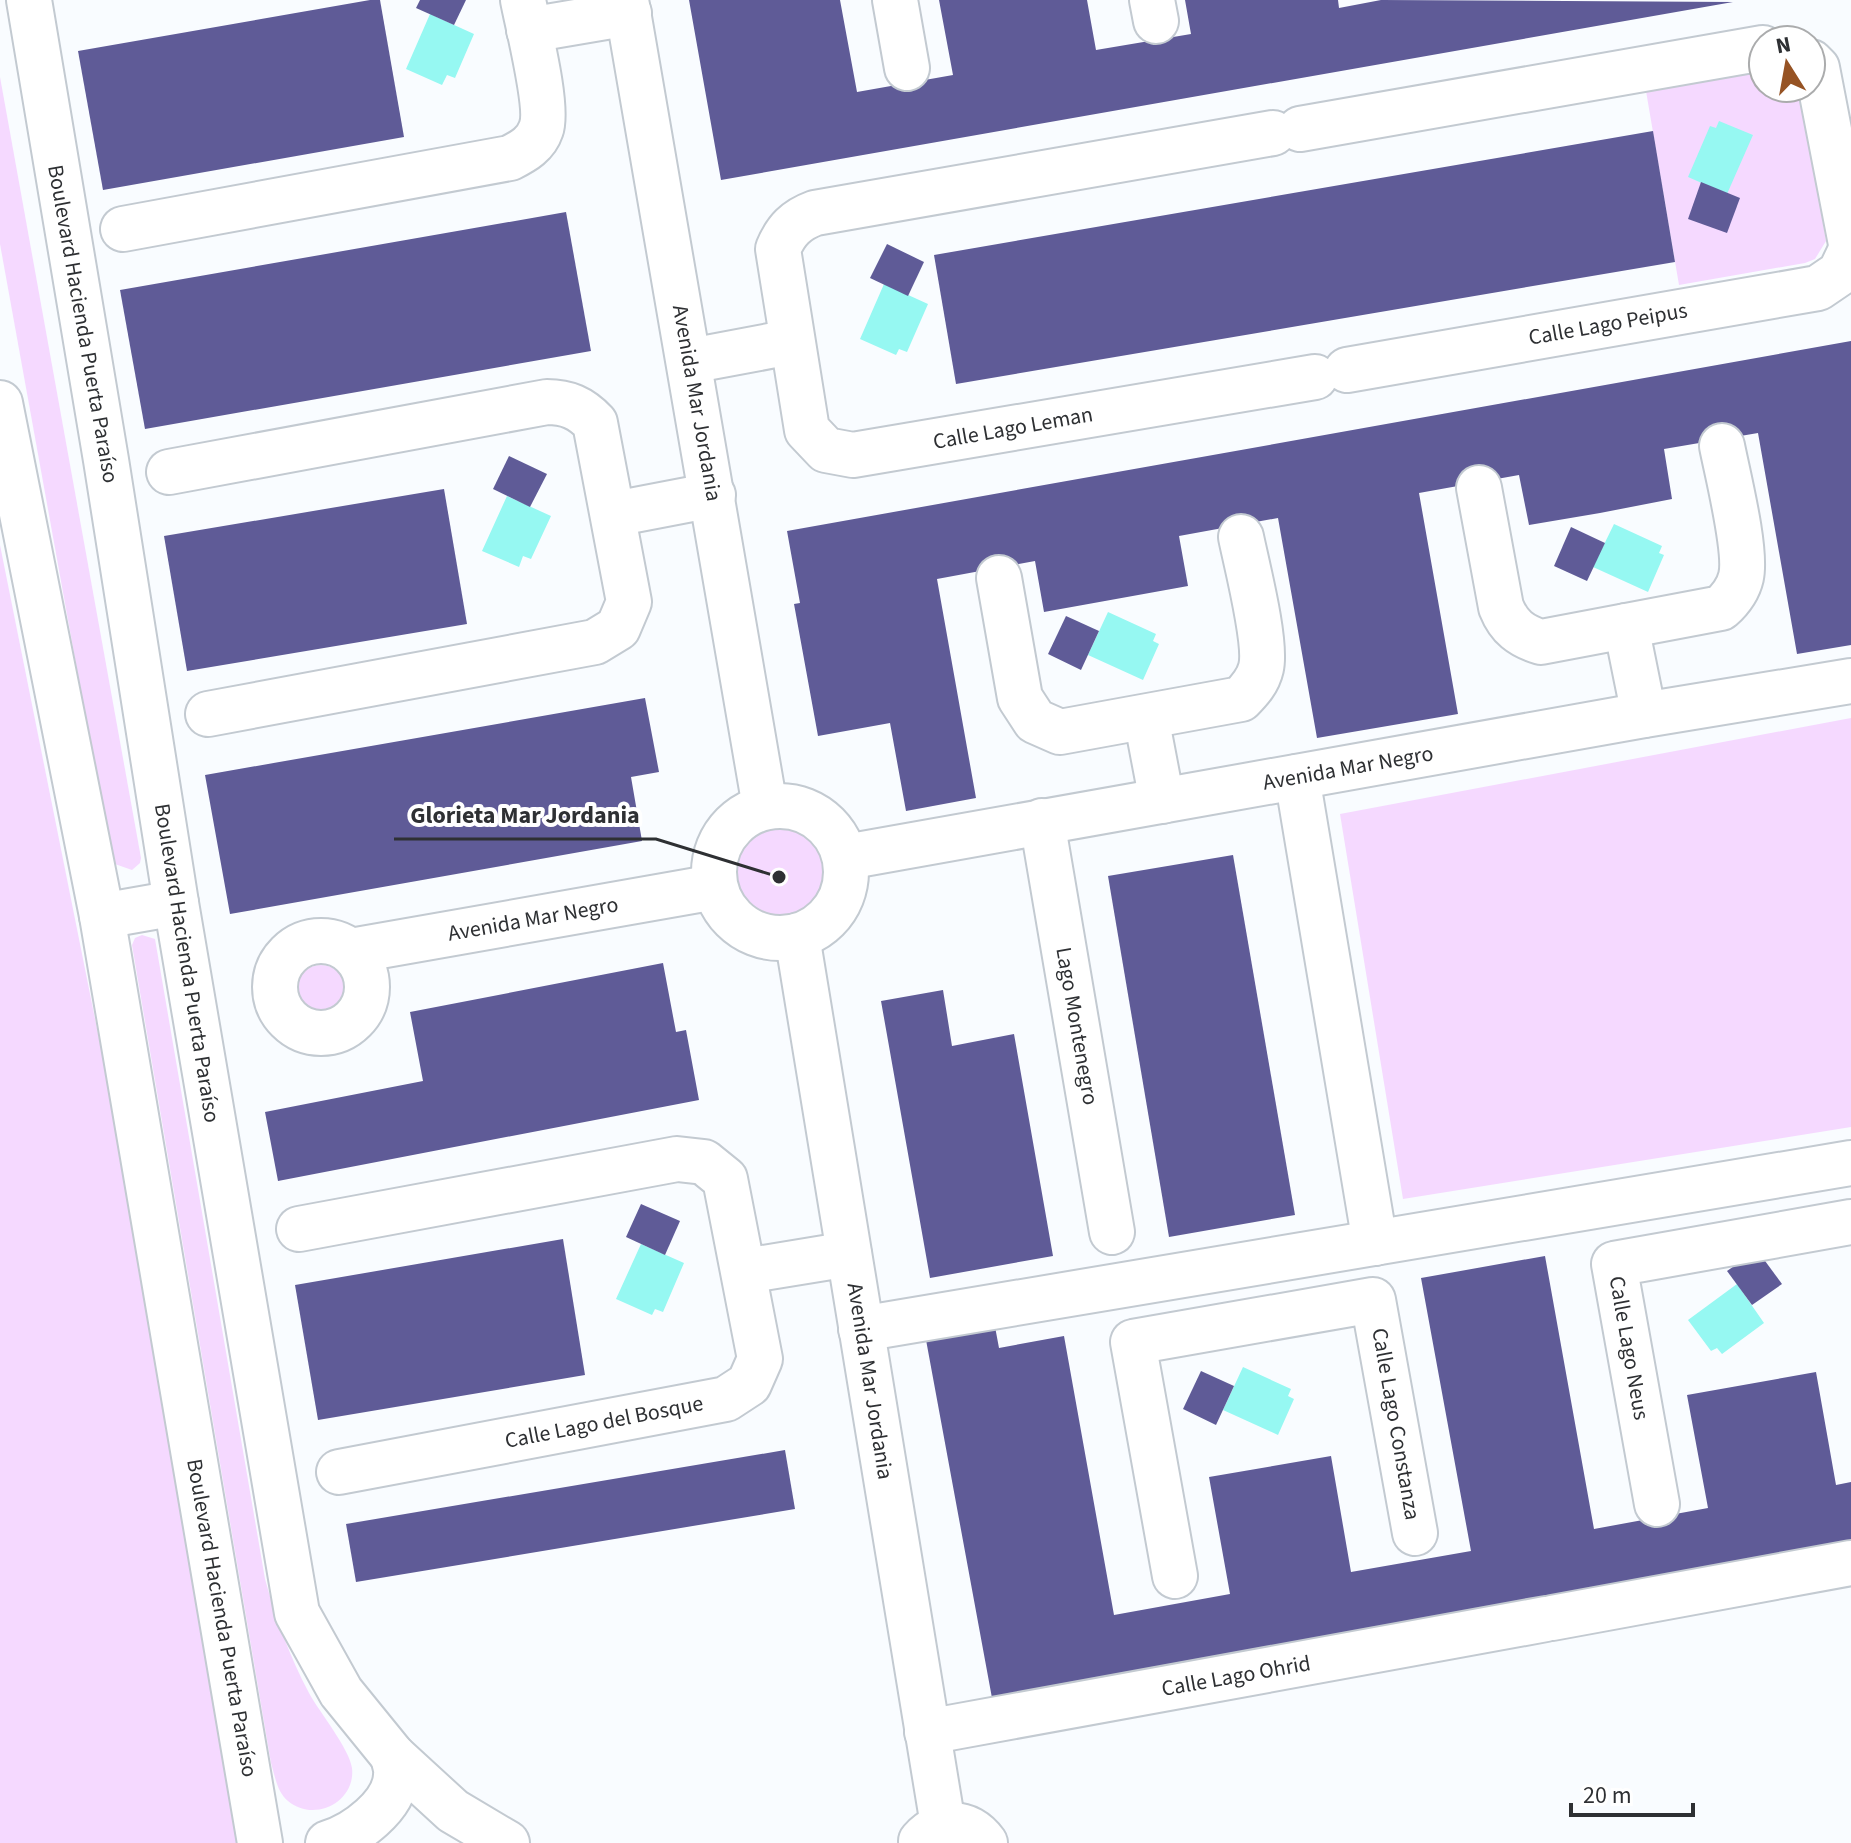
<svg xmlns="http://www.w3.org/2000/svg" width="1851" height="1843" font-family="'Source Sans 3',sans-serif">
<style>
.green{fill:#f5d9ff}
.water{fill:#96f8f2}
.building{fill:#5f5b97}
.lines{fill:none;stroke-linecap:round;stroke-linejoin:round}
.minor-casing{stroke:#c3cad1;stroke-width:48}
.minor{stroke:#fff;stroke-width:44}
.labels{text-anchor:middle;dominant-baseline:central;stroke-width:8;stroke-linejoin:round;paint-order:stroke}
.street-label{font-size:22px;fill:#2e3033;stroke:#fff}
.leader{fill:none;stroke:#2e3033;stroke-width:3}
.callout-dot{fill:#2e3033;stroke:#fff;stroke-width:3}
.callout-label{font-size:24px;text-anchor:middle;font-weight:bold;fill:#2e3033;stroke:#fff;stroke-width:8;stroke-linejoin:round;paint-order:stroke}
</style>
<rect width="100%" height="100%" fill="#f9fcff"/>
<g class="green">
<path d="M1763,70V88H1800L1826,241L1815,259L1805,263L1679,285L1646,91Z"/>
<path d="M0,77L141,858L140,863L132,870L112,863L0,244Z"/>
<path d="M0,545L151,1298L237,1843H0Z"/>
<path d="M1851,718V1127L1403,1199L1340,814Z"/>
<circle cx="779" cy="872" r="44"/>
<path d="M142,935L155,939L265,1579C276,1619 290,1657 309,1693C320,1713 349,1748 352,1768C356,1802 314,1823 288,1801C277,1792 275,1776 271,1763L132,945L135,938Z"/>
<circle cx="321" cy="991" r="26"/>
</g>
<g class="water">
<path d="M430,14L474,34L455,78L447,75L442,85L406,69Z"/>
<path d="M1719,121L1753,135L1727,194L1688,177L1710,126L1716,128Z"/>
<path d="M884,284L928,304L907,352L899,349L896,355L860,339Z"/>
<path d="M507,496L551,516L531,559L523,556L519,567L482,551Z"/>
<path d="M1614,524L1662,546L1659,553L1664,555L1648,592L1593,567Z"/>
<path d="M1108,612L1156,634L1153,641L1159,644L1143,680L1088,655Z"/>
<path d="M641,1244L684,1263L663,1312L655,1309L652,1315L616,1299Z"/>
<path d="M1737,1284L1764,1323L1722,1354L1717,1348L1711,1351L1688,1320Z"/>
<path d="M1243,1367L1291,1389L1288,1396L1294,1399L1278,1435L1223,1410Z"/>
</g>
<g class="building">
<path d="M370,0H380L404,137L103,190L78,51Z"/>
<path d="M420,0H466L454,25L416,8Z"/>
<path d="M689,0H840L857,92L953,75L939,0H1087L1096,50L1191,34L1185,0H1338L1339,8L1381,0L1733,2L721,180Z"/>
<path d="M1653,131L1675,262L956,384L934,255Z"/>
<path d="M1701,182L1740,198L1727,233L1688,219Z"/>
<path d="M566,212L591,351L145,429L120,290Z"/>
<path d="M887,244L924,262L908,296L870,278Z"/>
<path d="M1851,341V645L1797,654L1758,433L1664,449L1672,499L1600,513L1529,525L1519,475L1419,493L1458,714L1317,738L1278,518L1179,536L1188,586L1044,612L1035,561L937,579L976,798L906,811L890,723L818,736L794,604L800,603L787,531Z"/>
<path d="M509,456L547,474L530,507L493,489Z"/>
<path d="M444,489L467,624L187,671L164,536Z"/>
<path d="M1571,527L1605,543L1587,581L1554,566Z"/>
<path d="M1066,616L1099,631L1081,670L1048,654Z"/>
<path d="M645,698L659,772L631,777L642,841L230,914L205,775Z"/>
<path d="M1233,855L1295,1215L1169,1237L1108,876Z"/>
<path d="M663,963L676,1032L686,1030L699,1100L278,1181L265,1112L423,1081L410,1012Z"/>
<path d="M943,990L952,1046L1014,1034L1053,1256L930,1278L881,1001Z"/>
<path d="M641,1204L680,1221L665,1255L626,1237Z"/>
<path d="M563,1239L585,1375L318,1420L295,1285Z"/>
<path d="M1757,1250L1782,1284L1752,1305L1727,1271Z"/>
<path d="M1545,1256L1594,1529L1708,1508L1687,1395L1816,1372L1836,1485L1851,1482V1544L992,1698L924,1329L993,1316L999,1348L1064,1336L1114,1615L1230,1594L1209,1477L1331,1456L1351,1572L1471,1551L1421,1278Z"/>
<path d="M1201,1371L1234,1386L1216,1425L1183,1409Z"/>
<path d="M785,1450L795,1509L356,1582L346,1524Z"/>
</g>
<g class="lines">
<defs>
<g id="minor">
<path d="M29,0L106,460L176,903L297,1613L341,1692L393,1756L453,1811L507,1843"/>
<path d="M626,0L765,807"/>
<path d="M895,0L907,68"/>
<path d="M1152,0L1156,21"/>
<path d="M529,30L629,13"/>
<path d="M1811,62L1817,68L1851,244"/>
<path d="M1300,129L1763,48"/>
<path d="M1273,133L815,213C796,220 786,230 778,249L807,430L826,450L853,455L1315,377"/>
<path d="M123,229L510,158C524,151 536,144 541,129C549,108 528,26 523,0"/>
<path d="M690,361L791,342"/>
<path d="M1347,370L1818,288L1840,273L1851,250"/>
<path d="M0,403L102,916L260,1843"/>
<path d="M169,472L547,402C567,402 581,408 595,423L629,602L618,628L595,642L208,714"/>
<path d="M1479,488L1501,607C1509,627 1521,636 1541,642L1721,608C1731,599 1738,590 1741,577C1747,551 1728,476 1722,446"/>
<path d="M614,514L713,495"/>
<path d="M999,578L1020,698L1035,721L1060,732L1241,699C1250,690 1258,681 1261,668C1267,643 1247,566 1241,537"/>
<path d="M1626,626L1644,715"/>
<path d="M1146,717L1162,801"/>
<path d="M1297,777L1375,1243"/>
<circle cx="780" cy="872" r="66"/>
<path d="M1042,821L1112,1232"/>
<path d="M846,857L1644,715L1851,681"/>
<path d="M102,916L176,903"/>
<path d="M797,936L943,1825"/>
<circle cx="321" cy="987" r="46"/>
<path d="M351,951L715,887"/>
<path d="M299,1229L677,1159L704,1162L725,1179L760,1359L749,1384L726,1399L339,1472"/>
<path d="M745,1271L849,1254"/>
<path d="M861,1329L1851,1163"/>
<path d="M1657,1504L1614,1264L1851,1222"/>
<path d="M1175,1576L1133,1342L1373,1300L1415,1533"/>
<path d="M1552,1618L1851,1563"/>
<path d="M927,1732L1546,1619"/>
<path d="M921,1841C940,1820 968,1819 985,1843"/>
<path d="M328,1843C355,1835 395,1806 396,1775C397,1769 394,1762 393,1756"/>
</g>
</defs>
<use href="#minor" class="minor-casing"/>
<use href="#minor" class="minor"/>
</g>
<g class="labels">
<g class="street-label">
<text transform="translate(83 324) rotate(80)">Boulevard Hacienda Puerta Paraíso</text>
<text transform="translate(1608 324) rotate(-10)">Calle Lago Peipus</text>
<text transform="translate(697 403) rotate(80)">Avenida Mar Jordania</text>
<text transform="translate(1013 428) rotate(-10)">Calle Lago Leman</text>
<text transform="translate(1348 768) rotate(-10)">Avenida Mar Negro</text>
<text transform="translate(533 919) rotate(-10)">Avenida Mar Negro</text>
<text transform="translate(187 963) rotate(81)">Boulevard Hacienda Puerta Paraíso</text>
<text transform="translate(1077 1026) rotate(80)">Lago Montenegro</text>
<text transform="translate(1629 1348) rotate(80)">Calle Lago Neus</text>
<text transform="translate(870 1381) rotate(81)">Avenida Mar Jordania</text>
<text transform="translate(604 1422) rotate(-11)">Calle Lago del Bosque</text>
<text transform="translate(1396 1424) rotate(80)">Calle Lago Constanza</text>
<text transform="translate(222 1618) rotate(80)">Boulevard Hacienda Puerta Paraíso</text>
<text transform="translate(1236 1676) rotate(-10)">Calle Lago Ohrid</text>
</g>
</g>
<path class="leader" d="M779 877L656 839H394"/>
<circle class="callout-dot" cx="779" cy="877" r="8"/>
<g class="callout-label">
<text x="525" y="823">Glorieta Mar Jordania</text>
</g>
<g transform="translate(1787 64) rotate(349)"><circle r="38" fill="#ffffff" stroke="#abacad" stroke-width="2"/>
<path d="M0-6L14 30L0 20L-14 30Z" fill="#965324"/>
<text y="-12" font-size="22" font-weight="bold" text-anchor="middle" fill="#2e3033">N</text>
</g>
<path d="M1571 1803v12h122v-12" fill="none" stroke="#2e3033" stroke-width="4"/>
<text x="1583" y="1803" font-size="24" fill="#2e3033" stroke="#ffffff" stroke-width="6" paint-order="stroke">20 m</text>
</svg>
